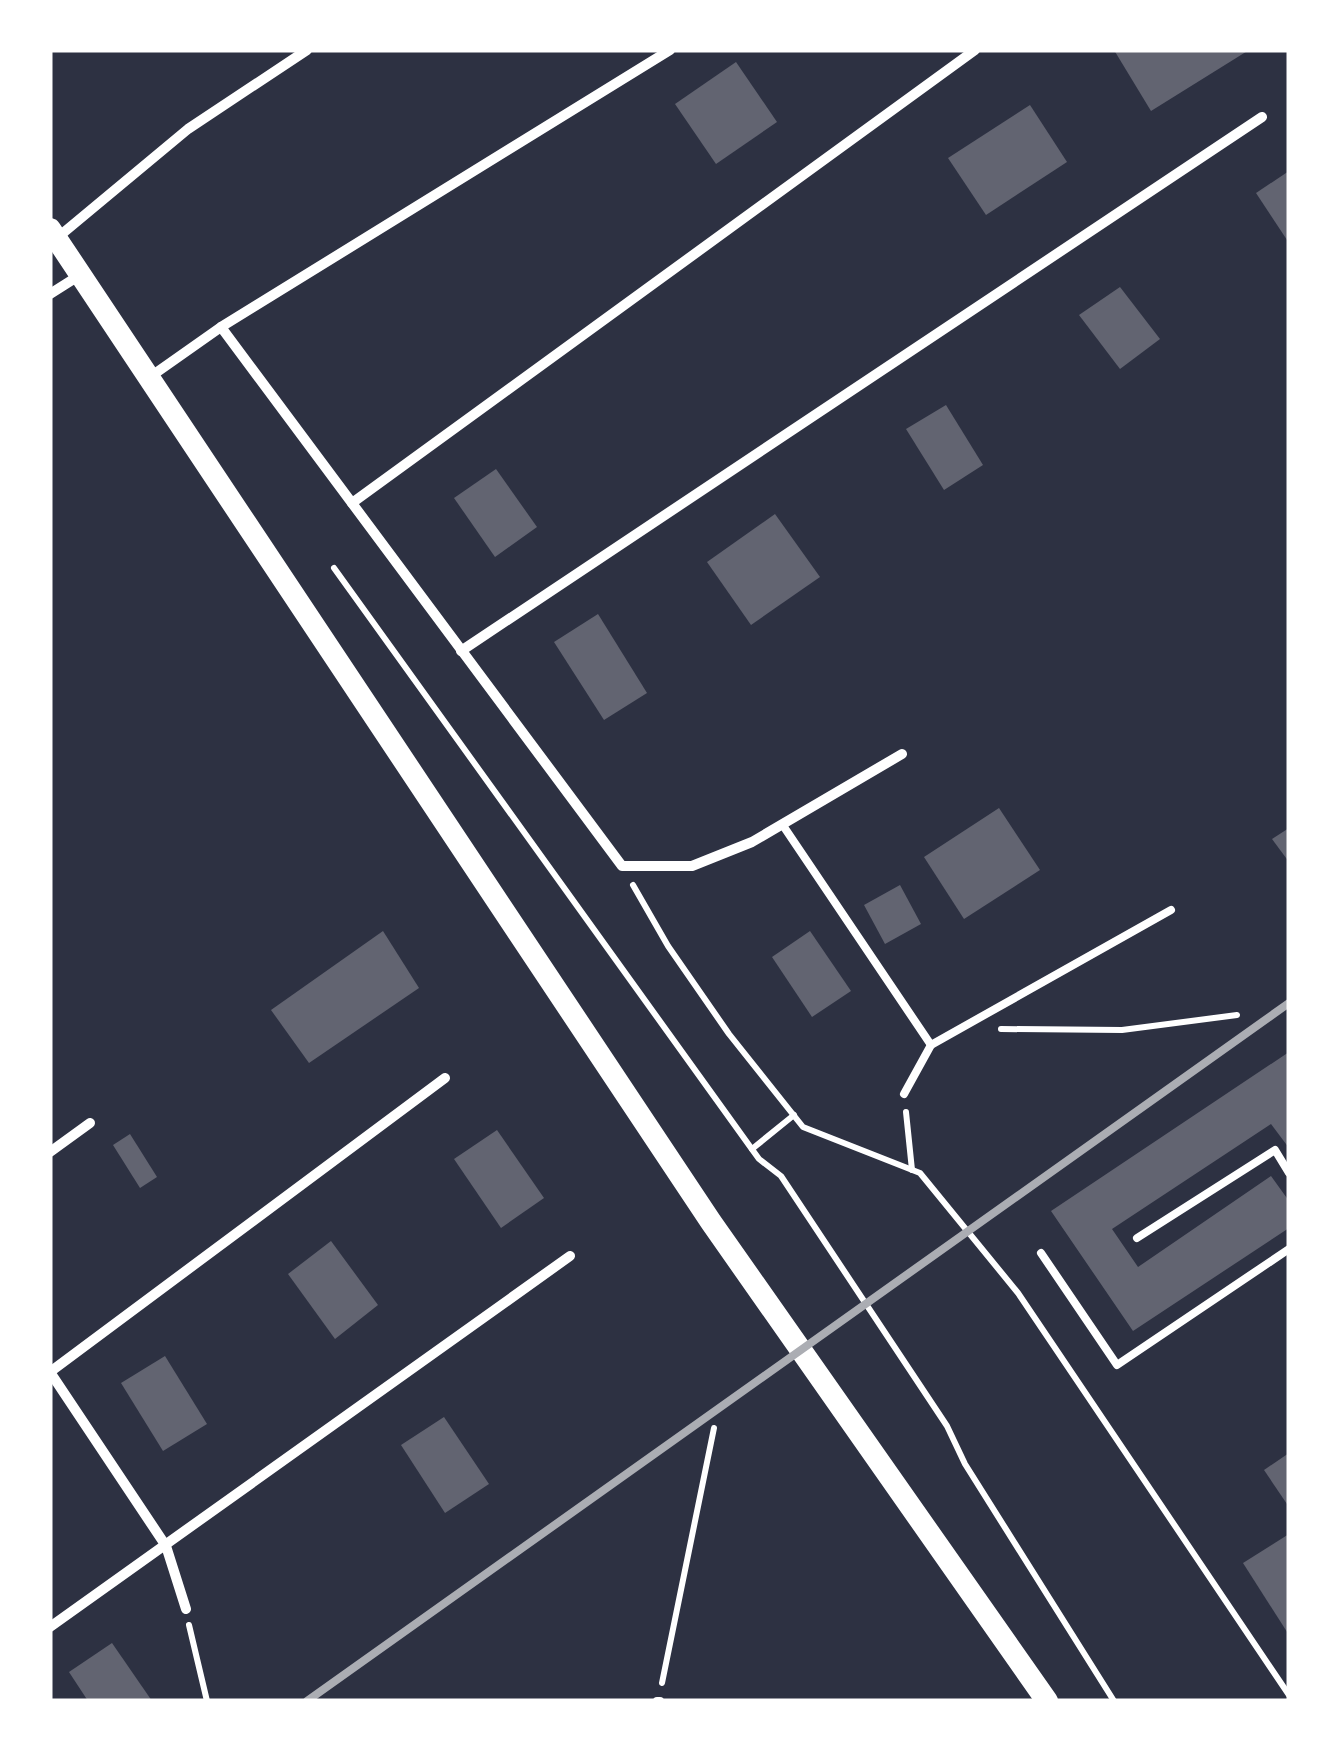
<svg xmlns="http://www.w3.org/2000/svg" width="1339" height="1751" font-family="Arial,sans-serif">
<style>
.building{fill:#626471}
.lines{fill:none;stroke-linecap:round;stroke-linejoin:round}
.path{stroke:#fff;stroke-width:6}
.service{stroke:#fff;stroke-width:8}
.minor{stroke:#fff;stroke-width:10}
.primary{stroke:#fff;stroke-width:22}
.rail{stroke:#abadb3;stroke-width:8}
</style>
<rect width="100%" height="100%" fill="#2d3142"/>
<g class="building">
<path d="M1114,50H1249L1151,111Z"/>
<path d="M736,62L777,122L716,164L675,104Z"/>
<path d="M1030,105L1067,162L986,215L948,158Z"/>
<path d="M1289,171V243L1256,193Z"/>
<path d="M1120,287L1160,339L1120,369L1079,315Z"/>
<path d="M946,405L983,465L944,490L906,429Z"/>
<path d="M496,469L537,527L495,557L454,498Z"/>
<path d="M775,514L820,577L751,625L707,562Z"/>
<path d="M598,614L647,693L604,720L554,642Z"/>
<path d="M999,808L1040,870L964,919L924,857Z"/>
<path d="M1289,828V862L1272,839Z"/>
<path d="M900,885L921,924L885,944L864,905Z"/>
<path d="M383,931L419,988L309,1063L271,1010Z"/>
<path d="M810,931L851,991L812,1017L772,957Z"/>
<path d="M1289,1052V1148L1271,1124L1112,1229L1138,1267L1271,1176L1289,1201V1228L1133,1331L1051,1211Z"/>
<path d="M497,1130L544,1198L501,1228L454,1159Z"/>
<path d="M130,1134L157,1177L140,1188L113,1145Z"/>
<path d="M331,1241L378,1305L335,1339L288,1274Z"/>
<path d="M165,1356L207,1424L163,1451L121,1383Z"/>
<path d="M444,1417L489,1484L445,1513L401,1445Z"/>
<path d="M1289,1453V1507L1264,1470Z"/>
<path d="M1289,1534V1635L1243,1563Z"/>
<path d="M112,1643L152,1701H88L69,1672Z"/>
</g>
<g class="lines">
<g class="path">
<path d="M334,568L759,1159L781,1176L947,1426L965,1464L1114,1701"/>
<path d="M633,885L668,946L729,1034L803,1127L920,1173L1018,1293L1289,1695"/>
<path d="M1001,1029L1122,1030L1237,1015"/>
<path d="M906,1112L912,1170"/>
<path d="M752,1149L794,1115"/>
<path d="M189,1625L207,1701"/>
<path d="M662,1683L714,1428"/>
</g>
<g class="service">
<path d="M782,824L931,1045L1171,910"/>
<path d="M904,1094L931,1045"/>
<path d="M1137,1238L1275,1150L1289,1173"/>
<path d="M1041,1253L1117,1365L1289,1249"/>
<path d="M657,1701H660"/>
</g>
<g class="minor">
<path d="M57,238L188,129L307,50"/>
<path d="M50,294L80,275"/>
<path d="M221,327L622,866H692L752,842L902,754"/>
<path d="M150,377L221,327L670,50"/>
<path d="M352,503L975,50"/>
<path d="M461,651L1262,117"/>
<path d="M50,1152L90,1123"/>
<path d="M50,1372L445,1078"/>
<path d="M50,1372L166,1546L186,1609"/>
<path d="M50,1627L570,1256"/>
</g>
<path class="primary" d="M50,229L711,1222L1047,1701"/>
<path class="rail" d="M307,1701L1289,1003"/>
</g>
<rect width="1339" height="1751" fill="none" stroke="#ffffff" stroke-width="105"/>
</svg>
